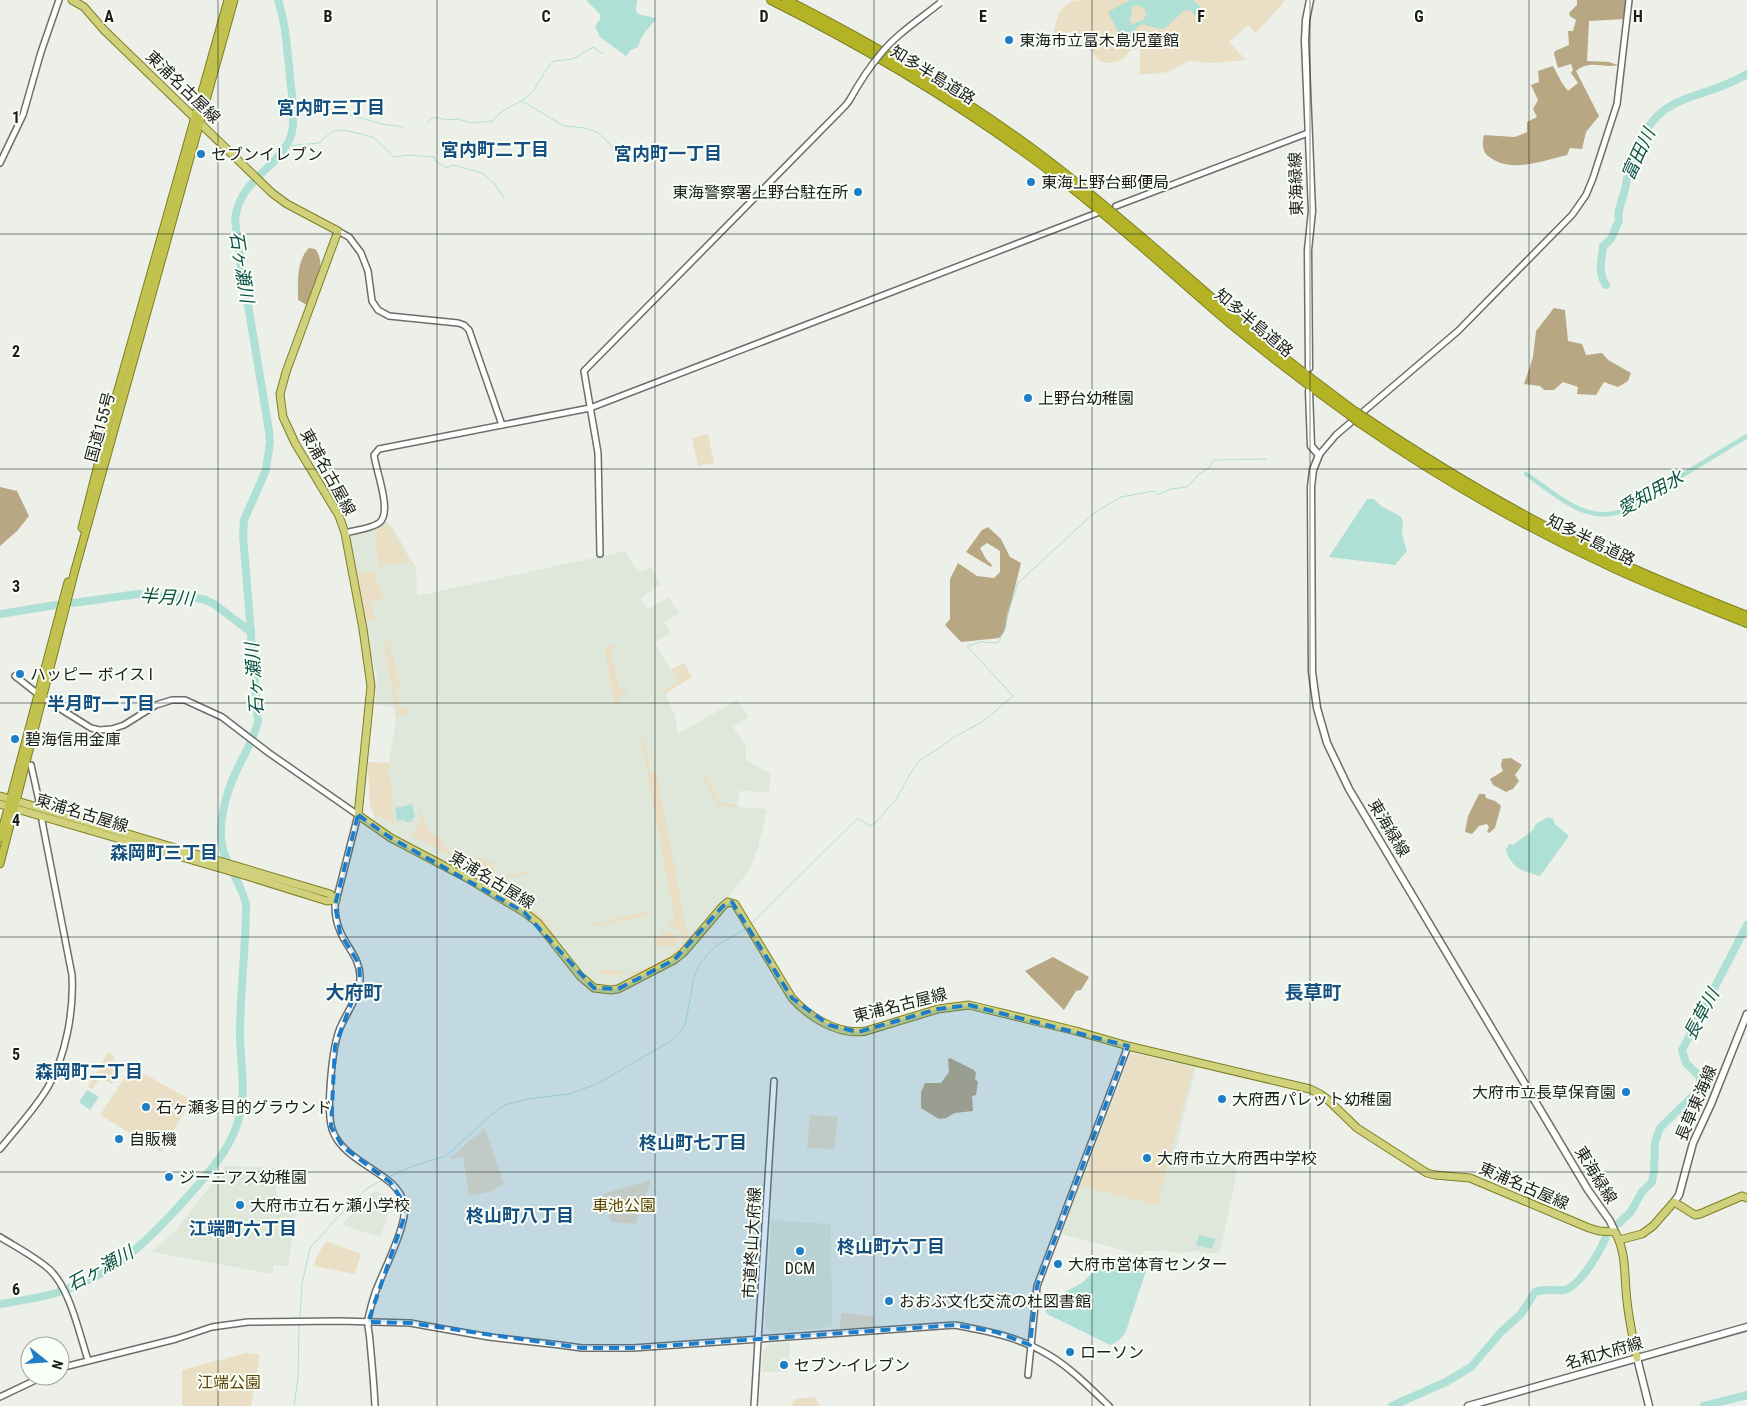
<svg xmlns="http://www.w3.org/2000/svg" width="1747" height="1406" font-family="'Roboto Condensed','Noto Sans JP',sans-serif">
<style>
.built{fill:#dee7d9}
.green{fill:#eadec4}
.forest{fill:#b8a783}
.water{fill:#afe0d5;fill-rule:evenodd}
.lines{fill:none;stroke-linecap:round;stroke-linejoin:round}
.stream{stroke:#afe0d5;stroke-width:1}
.canal{stroke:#afe0d5;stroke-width:4.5}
.river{stroke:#afe0d5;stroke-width:8}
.tertiary-casing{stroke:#6c6f69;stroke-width:8}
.secondary-casing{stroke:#6c6f69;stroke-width:9}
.primary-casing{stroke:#7e7e22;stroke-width:9}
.trunk-casing{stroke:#7e7e22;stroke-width:9}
.motorway-casing{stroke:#7e7e22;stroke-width:10}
.tertiary{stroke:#fff;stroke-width:5}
.secondary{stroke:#fff;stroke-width:6}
.primary{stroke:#d1d17c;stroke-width:7}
.trunk{stroke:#c2c250;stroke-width:7}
.motorway{stroke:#b3b325;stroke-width:8}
.tertiary-bridge-casing{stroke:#6c6f69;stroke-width:8;stroke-linecap:butt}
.motorway-bridge-casing{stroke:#7e7e22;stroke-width:10;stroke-linecap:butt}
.tertiary-bridge{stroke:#fff;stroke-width:5}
.motorway-bridge{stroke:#b3b325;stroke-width:8}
.marked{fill:#1e7dc9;fill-opacity:0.2;stroke:#1e7dc9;stroke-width:4;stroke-dasharray:10 6;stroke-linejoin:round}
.grid{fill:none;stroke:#1c1d1b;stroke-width:1;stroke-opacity:0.55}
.poi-dot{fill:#1e7dc9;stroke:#f9fef7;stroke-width:2}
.labels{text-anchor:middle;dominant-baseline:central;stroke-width:4;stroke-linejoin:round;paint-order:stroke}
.poi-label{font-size:16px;fill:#1c1d1b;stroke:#f9fef7;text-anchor:start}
.street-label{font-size:16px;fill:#1c1d1b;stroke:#f9fef7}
.park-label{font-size:16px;fill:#5c4400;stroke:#f9fef7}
.neighbourhood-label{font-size:18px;font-weight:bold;fill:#165081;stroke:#f9fef7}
.water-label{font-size:18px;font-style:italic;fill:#0e5247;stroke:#f9fef7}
.quarter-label{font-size:19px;font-weight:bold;fill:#165081;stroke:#f9fef7}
.grid-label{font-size:16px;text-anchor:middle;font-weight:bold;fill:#1c1d1b;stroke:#f9fef7;stroke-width:4;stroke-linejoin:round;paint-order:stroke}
</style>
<rect width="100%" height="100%" fill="#ecf0e9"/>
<g class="built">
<path d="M385,521L393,528L416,568L417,596L626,551L635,568L643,572L651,567L661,584L641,598L648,609L669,597L679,613L664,622L671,633L655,642L671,670L684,663L692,677L665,693L675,715L678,734L737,700L749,717L733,727L746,747V760L766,771L771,772L769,792L739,791L738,807L767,809L758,848L750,869L728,898L682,952L619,985L613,987L597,986L583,974L540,922L392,836L373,822L374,814L370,806L368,762L389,763L396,720L394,707L375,704L377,678L366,636L348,537L377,527Z"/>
<path d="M1130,1050L1195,1065L1196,1067L1175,1151L1234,1166L1237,1172L1220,1252L1216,1254L1198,1251L1179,1253L1167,1251H1143L1142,1255L1060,1234Z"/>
<path d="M226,1166L276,1168V1191L284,1212L296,1214L288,1266L274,1265L273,1274L152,1252L176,1230Z"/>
<path d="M374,1191L392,1197L381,1237L342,1225Z"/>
<path d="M771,1220L831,1224L832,1327L771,1333L765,1326Z"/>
<path d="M788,1342L790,1345L788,1372H762L763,1351L770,1344Z"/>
</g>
<g class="green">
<path d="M1083,0H1283L1285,1L1256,33L1248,25L1229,42L1246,60L1212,63L1189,61L1168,72L1140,75V48L1131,50C1123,59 1122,61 1109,63C1093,65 1090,42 1080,35C1073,29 1061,34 1053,35L1059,12L1071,1Z"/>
<path d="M708,434L714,463L698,466L692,438Z"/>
<path d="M385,523L392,531L413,566H412L408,561L379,567L374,529Z"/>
<path d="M354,572H373L384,600L372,602L374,619L364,622Z"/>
<path d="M391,641V648L400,689L395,690L399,707L406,706L407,714L397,716L384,643Z"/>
<path d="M613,645L614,648L611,649L619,690L625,689L626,695L620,696L621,704L615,705L605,651L607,646Z"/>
<path d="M684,663L692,677L664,694L662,691L678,682L671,670Z"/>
<path d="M643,736L650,772L656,771L689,942L675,956L631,978L629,972C645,972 675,955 683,941L680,930L670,928L669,923L675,921L641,740Z"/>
<path d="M368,762L389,763L388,770L393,793L391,799L395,825L374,814L370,806Z"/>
<path d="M705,774L720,803L737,805L736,807L718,806L702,776Z"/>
<path d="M419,800L424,821L428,830L440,840L452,855L466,860L479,858L493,862L496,878L529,871V874L494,881L411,834C423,824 420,814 419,800Z"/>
<path d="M375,822L386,831L406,843L464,871L536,911L550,926L555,937V940L540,923L421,853L375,824Z"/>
<path d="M646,912L647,916L594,926L593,924Z"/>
<path d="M661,931L676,933L678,935L679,941L671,948L670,945L657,947L655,937L662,936Z"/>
<path d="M597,969L626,972C616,976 604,977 597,969Z"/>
<path d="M108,1052L115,1057L110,1067L118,1072L112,1084L100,1077L92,1089L88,1087Z"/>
<path d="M1132,1053L1193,1068L1157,1205L1081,1186Z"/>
<path d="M132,1067L191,1100L161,1152L100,1115Z"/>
<path d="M810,1115L838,1117L834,1149L807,1148Z"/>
<path d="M485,1128L504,1184L492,1191L469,1196L463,1156L449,1159Z"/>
<path d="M651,1180L636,1224L611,1222L603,1194Z"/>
<path d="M326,1241L361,1254L355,1274L314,1266L316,1258Z"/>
<path d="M841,1313L873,1316L876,1327L840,1329Z"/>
<path d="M246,1353L260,1355L251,1406H182V1370Z"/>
<path d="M814,1397L821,1406H791L794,1399Z"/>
</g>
<g class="forest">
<path d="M1577,0H1627L1625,19L1589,21L1587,61L1609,62L1618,65C1603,69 1591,59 1576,71L1599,116L1586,132L1582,149L1570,148L1567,155C1542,161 1510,174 1488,156C1482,151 1482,142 1484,135L1515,137L1527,132V122L1537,117L1533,109L1538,100L1531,85L1539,82L1538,71L1553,66L1562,83L1568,91L1578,83L1571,73L1573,70L1571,64L1558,68L1554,54L1555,51L1569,45L1568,31H1573L1576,20L1570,16L1569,13L1577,5Z"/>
<path d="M309,248L315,249C328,263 314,291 307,305L298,300C298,283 296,261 309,248Z"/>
<path d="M1554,308L1565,310L1568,341L1582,344L1586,355L1602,353L1608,360L1631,373L1628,381L1618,387L1604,382L1596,395L1577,394L1578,387L1563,382L1554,390H1544L1540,386L1524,384L1533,357L1536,331Z"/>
<path d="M0,487L17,491L29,516L17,531L0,546Z"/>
<path d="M988,527L1001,539L1010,557L1021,563L1004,632L999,638L961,642L945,625L950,619V579L958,563L977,576L994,578L1000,572V551L987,543L980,548L986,559L992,565L991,567L966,552L982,530Z"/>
<path d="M1511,758L1522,765L1515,775L1519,781L1513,789L1506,792L1493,785L1490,779L1503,771L1501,766L1502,759Z"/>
<path d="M1479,794H1485L1486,798L1495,801L1501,806L1495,828L1489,833L1487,832L1489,827L1487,824L1479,826L1472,834L1465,832L1468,816Z"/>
<path d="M1053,957L1089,977L1081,990L1076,991L1064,1010L1025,971Z"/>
<path d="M950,1058L974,1070L976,1073L975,1079L978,1082L976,1095L972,1096L973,1111L955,1113L946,1118L939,1119L921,1108V1092L925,1083H941L949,1072L948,1059Z"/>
</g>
<g class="water">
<path d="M586,0H637L636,9L637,13C643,17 650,15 656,19C649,28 641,35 638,47L631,50L626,56L600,37L595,26L600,19V14Z"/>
<path d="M1130,0H1193L1201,7L1202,17L1200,20L1198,19L1191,11L1185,10L1165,28L1159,29C1135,21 1144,23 1127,38H1121L1108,12ZM1137,5L1144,8L1146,15L1144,19L1133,24L1130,22L1132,7Z"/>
<path d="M1367,499H1374L1381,506L1400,516L1403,521L1402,535L1407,551L1395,565L1329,557Z"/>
<path d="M412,804L415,818L412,819V822H406L405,820L397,821L395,808Z"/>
<path d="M1548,817L1553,819L1555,824L1569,836L1540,876C1522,871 1512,869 1506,850L1509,844L1513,845L1533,830L1536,824Z"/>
<path d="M87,1090L99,1097L90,1110L79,1102Z"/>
<path d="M1199,1235L1215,1239L1212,1249L1196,1245Z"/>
<path d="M1126,1261H1138L1145,1264L1147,1268L1126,1331C1122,1338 1118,1342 1110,1345L1047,1314L1043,1307L1053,1296L1063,1293L1082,1283L1091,1274L1101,1269L1111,1267L1118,1262Z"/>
</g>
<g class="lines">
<g class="stream">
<path d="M292,101H301L382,124L404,127"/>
<path d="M522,101L564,126L584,128L597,132L613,147L637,159"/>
<path d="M428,122L434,117L447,120L457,119L471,123L493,121C501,108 520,105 531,93C540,84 543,70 554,61L573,59L593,47L603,54"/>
<path d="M286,146L319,143L329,134L334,131L344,130L373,137L394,157L410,155L434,157L436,161L446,168L453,165L482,173L495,184L504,198"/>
<path d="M751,924L858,818L870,826L875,823L897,798L910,774L919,761L941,747L954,737L982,722L1013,696L967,646L981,642L998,643L1006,628L1007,616L1018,583L1094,513L1121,497L1154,491L1157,495L1171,489L1187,487L1199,474L1209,468L1214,460L1266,459"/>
<path d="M386,1178L413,1166L446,1156L495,1112L505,1105L527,1099L569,1094L597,1084L669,1042L682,1030L686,1021L694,977L700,963L717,945L746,929"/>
<path d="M300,1320L302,1284L310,1248L350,1204L369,1187L383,1180"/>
<path d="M294,1406L298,1378L299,1324"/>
</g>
<path class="canal" d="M1526,474C1556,494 1586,526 1625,510L1747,436"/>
<g class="river">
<path d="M1606,285C1597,272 1602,262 1603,246C1617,236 1611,233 1619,221C1616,208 1625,197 1626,184C1628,170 1632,160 1637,148C1661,89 1702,102 1747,74"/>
<path d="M73,603L138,594L165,597H192L206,600L214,604L251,632"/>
<path d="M0,614L56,605"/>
<path d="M1619,1223L1630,1213L1642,1192L1652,1182L1654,1171L1655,1142L1660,1128L1699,1090L1700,1077L1686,1063L1682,1050L1747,925"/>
<path d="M0,1304C20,1301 40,1298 59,1292C118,1273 151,1238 191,1193C212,1169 233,1146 240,1114C246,1091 240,1058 240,1034C240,991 246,948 246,905C242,883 226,867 222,845C218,822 226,794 235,774C243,756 254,740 258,721L243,536L244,520L266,470L270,442L269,431L246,293L243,283L235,220C239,183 268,174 286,146C291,139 293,130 293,121C294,106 291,90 290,75C287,50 286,24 278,0"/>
<path d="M1392,1406L1446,1382L1471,1367L1501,1332L1521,1314L1535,1292C1545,1288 1553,1291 1563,1290C1578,1289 1599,1253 1605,1239"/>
<path d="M1704,1406L1747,1395"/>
</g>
<defs>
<g id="tertiary">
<path d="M0,163L23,115L41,52L59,0"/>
<path d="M1116,206L1308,133"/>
<path d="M338,231L349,237L361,253L368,271L372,301L378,310L389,316L458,323L464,325L469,330L502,425"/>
<path d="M1319,455L1336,435L1458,331L1572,215L1586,195L1593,178L1617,104L1629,0"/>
<path d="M345,533C355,530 370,529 379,523C393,513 376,471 374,455L379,449L590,408L1097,213"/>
<path d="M600,554L598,453L584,371L845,106L849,101"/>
<path d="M15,676L43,698L91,728L99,730L112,729L124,725L156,705L172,700H185L222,717L269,753L358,815L335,905C335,915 336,922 340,931C347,948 361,959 360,979C359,997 347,1012 340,1028C332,1047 326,1109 332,1129C343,1164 398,1172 404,1204C409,1223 382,1273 375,1293C372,1302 370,1310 368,1319C367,1326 370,1335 370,1342C372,1363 374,1385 375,1406"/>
<path d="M31,765L39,801L37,807"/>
<path d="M0,1149C16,1129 35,1109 48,1087C66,1056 74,1010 72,975L42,821L43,816"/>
<path d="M0,1237C16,1247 34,1256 49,1269C70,1288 79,1333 88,1360"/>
<path d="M60,1368L176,1339L212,1327L248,1322L339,1321L410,1323L489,1337L560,1345L582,1348H633L955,1325C987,1331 1019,1337 1047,1354C1070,1367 1090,1388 1109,1406"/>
<path d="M1028,1375L1037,1286L1128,1046"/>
<path d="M0,1397L44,1376"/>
<path d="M754,1406L774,1081"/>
</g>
<g id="secondary">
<path d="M1309,368L1308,250L1312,211L1305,41L1306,20L1310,0"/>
<path d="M1309,391L1311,446L1319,455L1313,470L1311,487L1312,672L1317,708L1327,743L1349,789L1588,1190L1610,1221L1615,1232"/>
<path d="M1674,1202L1679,1195L1693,1143L1711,1104L1747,1014"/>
<path d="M1637,1358L1649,1406"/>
<path d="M1468,1406L1747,1327"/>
</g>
<g id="primary">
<path d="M72,0L84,7L104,30L272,193L287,204L338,231L286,372L280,394L283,417L295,443L339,516L345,533L363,629L371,686L358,815L391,838L467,878L524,912L538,923L580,976L594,988L611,990L618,989L674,960L683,953L723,906L728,902L735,904L792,998C809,1017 839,1036 866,1031L938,1009L969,1005L1076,1031L1128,1046L1310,1089L1320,1094L1327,1099L1357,1128L1427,1173L1435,1175L1470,1178L1589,1228L1599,1231L1615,1232C1627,1253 1624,1278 1627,1301C1629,1320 1633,1339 1637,1358"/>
<path d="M0,796L330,894L336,900"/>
<path d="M0,804L247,876L327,901L336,900"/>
<path d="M1619,1240L1642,1234L1653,1226L1674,1202L1695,1215L1700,1214L1742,1196L1747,1198"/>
</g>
<g id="trunk">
<path d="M82,528L107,429L228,0"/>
<path d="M0,838L68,582"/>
<path d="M0,864L75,570L234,0"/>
</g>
<g id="motorway">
<path d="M771,0C875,52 974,112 1066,183C1125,229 1179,280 1236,328C1273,358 1311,387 1350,415"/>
<path d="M786,0C877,46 965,98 1047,160C1114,211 1176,268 1241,323C1277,353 1315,382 1354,411"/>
<path d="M1365,418C1438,467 1513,512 1592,550C1643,575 1695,595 1747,616"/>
<path d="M1360,423C1440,478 1525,527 1614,568C1657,588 1702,605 1747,623"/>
</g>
</defs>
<use href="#tertiary" class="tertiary-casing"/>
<use href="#secondary" class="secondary-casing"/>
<use href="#primary" class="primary-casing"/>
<use href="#trunk" class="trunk-casing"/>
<use href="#motorway" class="motorway-casing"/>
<use href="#tertiary" class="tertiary"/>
<use href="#secondary" class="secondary"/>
<use href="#primary" class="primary"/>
<use href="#trunk" class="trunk"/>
<use href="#motorway" class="motorway"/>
<defs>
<path id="tertiary-bridge" d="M849,101C858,85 867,70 879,56C895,35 920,19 940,3"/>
<g id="motorway-bridge">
<path d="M1354,411L1365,418"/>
<path d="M1350,415L1360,423"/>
</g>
</defs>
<use href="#tertiary-bridge" class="tertiary-bridge-casing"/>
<use href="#motorway-bridge" class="motorway-bridge-casing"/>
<use href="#tertiary-bridge" class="tertiary-bridge"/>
<use href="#motorway-bridge" class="motorway-bridge"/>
</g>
<path class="marked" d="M358,815L391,838L524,912L594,988L618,989L674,960L723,906L732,902L792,998L829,1025L858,1032L938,1009L969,1005L1128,1046L1037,1286L1030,1345L996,1332L955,1325L633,1348H582L410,1323L368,1322L403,1221L405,1204L390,1182L343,1147L331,1127L335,1046L360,980L359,964L340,933L335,905Z"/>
<path class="grid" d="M218,0V1406M437,0V1406M655,0V1406M874,0V1406M1092,0V1406M1310,0V1406M1529,0V1406M0,234H1747M0,469H1747M0,703H1747M0,937H1747M0,1172H1747"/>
<g class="poi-dot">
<circle cx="1009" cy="40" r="5"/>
<circle cx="201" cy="154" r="5"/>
<circle cx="1031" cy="182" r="5"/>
<circle cx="858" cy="192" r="5"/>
<circle cx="1028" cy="398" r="5"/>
<circle cx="20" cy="674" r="5"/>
<circle cx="15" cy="739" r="5"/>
<circle cx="1626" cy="1092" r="5"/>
<circle cx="1222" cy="1099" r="5"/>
<circle cx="146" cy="1107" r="5"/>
<circle cx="119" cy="1139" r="5"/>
<circle cx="1147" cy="1158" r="5"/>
<circle cx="169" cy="1177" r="5"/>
<circle cx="240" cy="1205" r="5"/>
<circle cx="800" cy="1251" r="5"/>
<circle cx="1058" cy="1264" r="5"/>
<circle cx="889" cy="1301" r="5"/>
<circle cx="1070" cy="1352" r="5"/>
<circle cx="784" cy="1365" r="5"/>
</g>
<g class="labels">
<g class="poi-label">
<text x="1019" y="40">東海市立富木島児童館</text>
<text x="211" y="154">セブンイレブン</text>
<text x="1041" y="182">東海上野台郵便局</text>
<text x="848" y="192" text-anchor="end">東海警察署上野台駐在所</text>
<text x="1038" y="398">上野台幼稚園</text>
<text x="30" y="674">ハッピー ボイス I</text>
<text x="25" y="739">碧海信用金庫</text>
<text x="1616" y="1092" text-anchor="end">大府市立長草保育園</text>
<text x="1232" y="1099">大府西パレット幼稚園</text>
<text x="156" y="1107">石ヶ瀬多目的グラウンド</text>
<text x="129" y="1139">自販機</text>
<text x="1157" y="1158">大府市立大府西中学校</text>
<text x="179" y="1177">ジーニアス幼稚園</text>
<text x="250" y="1205">大府市立石ヶ瀬小学校</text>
<text x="1068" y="1264">大府市営体育センター</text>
<text x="800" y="1268" text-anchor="middle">DCM</text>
<text x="899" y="1301">おおぶ文化交流の杜図書館</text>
<text x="1080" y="1352">ローソン</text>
<text x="794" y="1365">セブン-イレブン</text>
</g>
<g class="street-label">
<text transform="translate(933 75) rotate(32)">知多半島道路</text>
<text transform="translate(183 87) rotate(44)">東浦名古屋線</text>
<text transform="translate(1296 184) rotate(-92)">東海緑線</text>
<text transform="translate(1254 323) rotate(40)">知多半島道路</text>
<text transform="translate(100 427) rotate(-75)">国道155号</text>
<text transform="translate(328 472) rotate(61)">東浦名古屋線</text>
<text transform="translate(1591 540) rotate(26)">知多半島道路</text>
<text transform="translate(82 813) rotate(17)">東浦名古屋線</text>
<text transform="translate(1389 828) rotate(59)">東海緑線</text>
<text transform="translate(492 880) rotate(31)">東浦名古屋線</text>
<text transform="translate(900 1005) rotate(-14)">東浦名古屋線</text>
<text transform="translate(1696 1103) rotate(-67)">長草東海線</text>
<text transform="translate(1596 1175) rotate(58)">東海緑線</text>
<text transform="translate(1524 1186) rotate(23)">東浦名古屋線</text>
<text transform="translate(752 1243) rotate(-87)">市道柊山大府線</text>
<text transform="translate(1604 1353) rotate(-16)">名和大府線</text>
</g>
<g class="park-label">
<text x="624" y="1205">車池公園</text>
<text x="229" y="1382">江端公園</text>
</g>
<g class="neighbourhood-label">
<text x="331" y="107">宮内町三丁目</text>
<text x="495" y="149">宮内町二丁目</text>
<text x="668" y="153">宮内町一丁目</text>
<text x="101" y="703">半月町一丁目</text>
<text x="164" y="852">森岡町三丁目</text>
<text x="89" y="1071">森岡町二丁目</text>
<text x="693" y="1142">柊山町七丁目</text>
<text x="520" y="1215">柊山町八丁目</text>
<text x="243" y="1228">江端町六丁目</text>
<text x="891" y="1246">柊山町六丁目</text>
</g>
<g class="water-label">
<text transform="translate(1638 154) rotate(-65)">富田川</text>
<text transform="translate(242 267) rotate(81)">石ヶ瀬川</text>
<text transform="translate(1650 493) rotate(-29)">愛知用水</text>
<text transform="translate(167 597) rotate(4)">半月川</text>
<text transform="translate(254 679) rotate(-94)">石ヶ瀬川</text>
<text transform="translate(1701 1014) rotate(-62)">長草川</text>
<text transform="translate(100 1268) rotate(-29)">石ヶ瀬川</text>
</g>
<g class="quarter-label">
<text x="354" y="992">大府町</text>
<text x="1313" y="992">長草町</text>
</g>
</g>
<g class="grid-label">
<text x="109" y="22">A</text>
<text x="328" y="22">B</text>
<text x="546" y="22">C</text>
<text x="764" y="22">D</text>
<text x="983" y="22">E</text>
<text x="1201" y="22">F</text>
<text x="1419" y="22">G</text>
<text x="1638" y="22">H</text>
<text x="16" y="123">1</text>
<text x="16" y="357">2</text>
<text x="16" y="592">3</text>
<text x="16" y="826">4</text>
<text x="16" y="1060">5</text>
<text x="16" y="1295">6</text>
</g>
<g transform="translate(45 1361) rotate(107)"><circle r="24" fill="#f9fef7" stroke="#a1a49f"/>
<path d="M0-4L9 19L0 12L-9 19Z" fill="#1e7dc9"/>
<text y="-8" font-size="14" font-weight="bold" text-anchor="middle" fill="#1c1d1b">N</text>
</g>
</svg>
